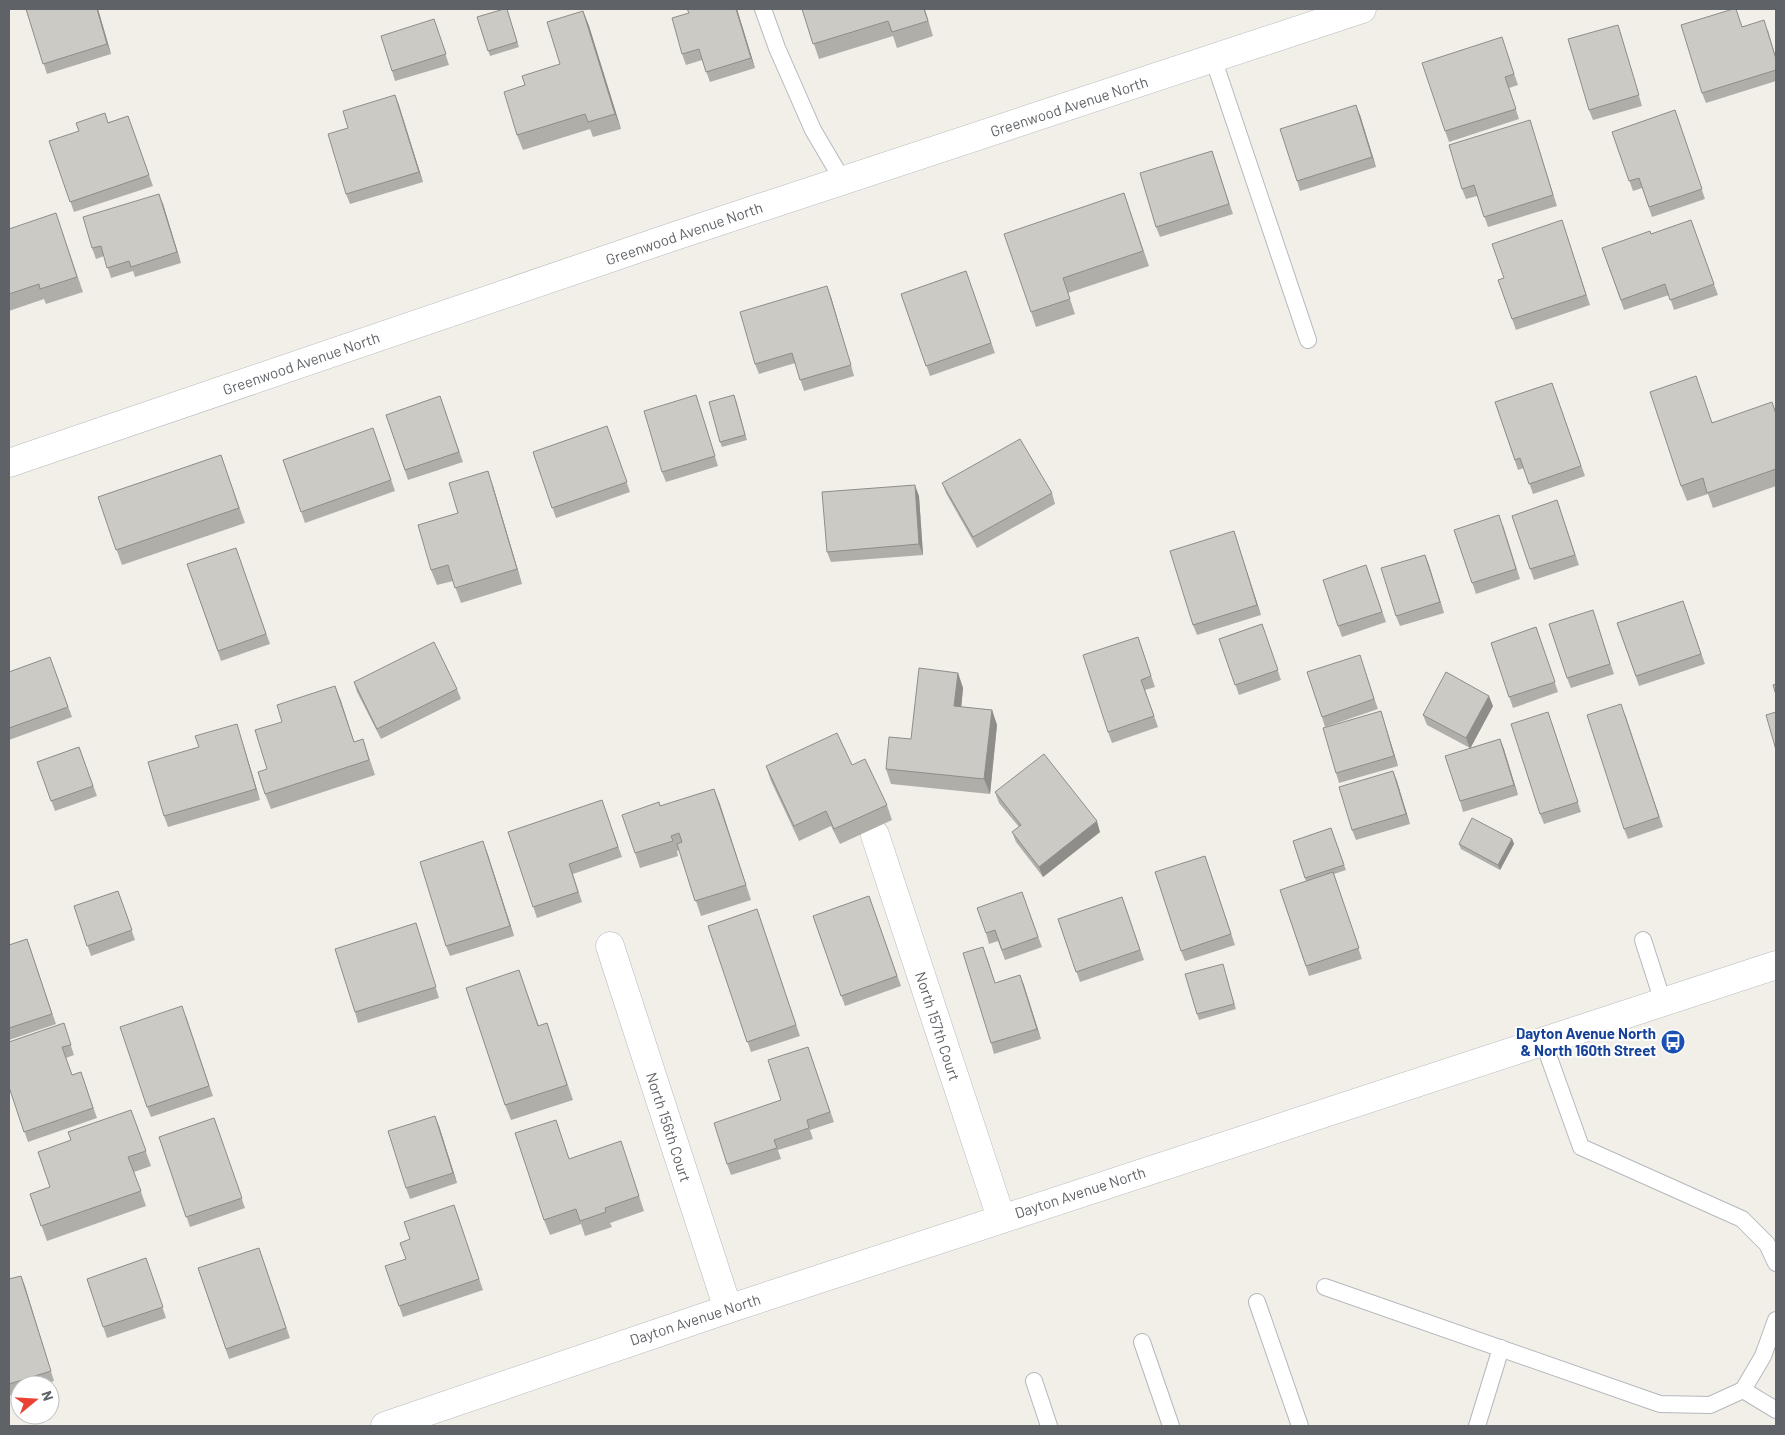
<svg xmlns="http://www.w3.org/2000/svg" width="1785" height="1435" font-family="Barlow,sans-serif">
<style>
.lines{fill:none;stroke-linecap:round;stroke-linejoin:round}
.lane-casing{stroke:#b5b8bc;stroke-width:18}
.street-casing{stroke:#b5b8bc;stroke-width:29}
.secondary-casing{stroke:#b6babf;stroke-width:29}
.lane{stroke:#fff;stroke-width:16}
.street{stroke:#fff;stroke-width:28}
.secondary{stroke:#fff;stroke-width:28}
.wall{fill:#afaea9}
.shaded-wall{fill:#8f8d8a}
.building{fill:#cccac5;stroke:#8f8d8a}
.labels{text-anchor:middle;dominant-baseline:central;stroke-width:4;stroke-linejoin:round;paint-order:stroke}
.street-label{font-size:15px;fill:#5f6368;stroke:#fff}
.transit-label{font-size:15px;font-weight:bold;fill:#164399;stroke:#fff;text-anchor:end}
</style>
<rect width="100%" height="100%" fill="#f1efe8"/>
<g class="lines">
<defs>
<g id="lane">
<path d="M763,9L777,48L813,130L843,181"/>
<path d="M1213,58L1308,340"/>
<path d="M1643,940L1663,1002"/>
<path d="M1543,1041L1581,1147L1742,1219L1767,1244L1776,1263"/>
<path d="M1325,1287L1660,1404L1710,1405L1743,1390L1763,1356L1776,1320"/>
<path d="M1257,1302L1300,1426"/>
<path d="M1142,1342L1171,1426"/>
<path d="M1034,1381L1049,1426"/>
<path d="M1743,1390L1776,1410"/>
<path d="M1477,1426L1501,1348"/>
</g>
<g id="street">
<path d="M875,835L1001,1218"/>
<path d="M610,946L728,1309"/>
</g>
<g id="secondary">
<path d="M9,463L675,236L1362,9"/>
<path d="M385,1426L728,1309L1776,965"/>
</g>
</defs>
<use href="#lane" class="lane-casing"/>
<use href="#street" class="street-casing"/>
<use href="#secondary" class="secondary-casing"/>
<use href="#lane" class="lane"/>
<use href="#street" class="street"/>
<use href="#secondary" class="secondary"/>
</g>
<g class="wall">
<path d="M26,9H98L111,54L47,74Z"/>
<path d="M507,9L519,47L490,56L477,17Z"/>
<path d="M737,9L755,68L710,82L702,60L686,65L682,54Z"/>
<path d="M802,9H925L933,36L897,48L893,36L819,59Z"/>
<path d="M583,11L589,26L621,129L593,137L590,129L523,150L517,135L525,85L560,64Z"/>
<path d="M434,19L449,65L395,81L392,71Z"/>
<path d="M1618,25L1642,106L1593,120L1589,110Z"/>
<path d="M1742,26L1768,30L1776,58V81L1706,103L1702,93Z"/>
<path d="M1505,47L1518,85L1509,88L1519,119L1449,142L1445,131Z"/>
<path d="M395,95L423,182L350,204L346,194L348,128Z"/>
<path d="M1675,110L1705,199L1652,217L1642,188L1633,191L1612,132Z"/>
<path d="M1360,115L1376,167L1300,191L1297,181Z"/>
<path d="M128,116L153,186L74,212L49,141Z"/>
<path d="M1530,120L1557,206L1488,227L1477,196L1466,199L1462,189Z"/>
<path d="M1212,151L1233,214L1160,237L1156,227Z"/>
<path d="M1124,193L1149,266L1068,293L1075,314L1036,327L1031,312Z"/>
<path d="M163,204L181,263L135,277L133,271L111,278L104,256L96,259L92,248Z"/>
<path d="M1562,220L1590,305L1516,330L1498,280L1504,278Z"/>
<path d="M1691,220L1718,295L1674,310L1669,295L1624,310L1602,248L1651,234Z"/>
<path d="M61,228L83,292L46,304L44,299L9,311V229Z"/>
<path d="M966,271L995,353L930,376L901,294Z"/>
<path d="M831,297L854,376L804,391L795,363L759,374L755,364Z"/>
<path d="M1552,383L1585,476L1533,494L1524,468L1518,470L1495,402Z"/>
<path d="M696,395L718,466L666,482L662,472Z"/>
<path d="M440,396L463,462L408,480L386,415Z"/>
<path d="M736,400L747,440L722,447L720,442Z"/>
<path d="M1776,414V486L1713,508L1708,494L1687,501L1681,486L1712,422Z"/>
<path d="M607,426L630,492L556,518L533,452Z"/>
<path d="M373,428L395,491L305,523L283,460Z"/>
<path d="M221,455L245,523L122,565L98,497Z"/>
<path d="M942,483L1052,493L1055,504L977,548L946,493Z"/>
<path d="M493,486L522,584L461,603L453,581L437,585L431,570L458,513Z"/>
<path d="M919,496L923,555L831,562L827,552Z"/>
<path d="M1557,500L1579,565L1534,580L1512,516Z"/>
<path d="M1503,525L1520,579L1476,594L1454,530Z"/>
<path d="M1234,531L1261,615L1197,635L1193,625Z"/>
<path d="M236,548L270,644L221,661L187,564Z"/>
<path d="M1425,555L1444,613L1400,626L1396,616Z"/>
<path d="M1366,565L1386,622L1342,637L1338,626Z"/>
<path d="M1683,601L1705,664L1639,686L1617,623Z"/>
<path d="M1596,620L1614,674L1571,688L1567,678Z"/>
<path d="M1262,624L1281,680L1239,695L1219,639Z"/>
<path d="M1536,627L1558,692L1513,708L1491,643Z"/>
<path d="M1138,637L1155,687L1145,690L1158,727L1112,743L1108,732Z"/>
<path d="M50,657L72,717L9,740V672Z"/>
<path d="M1363,665L1378,709L1325,727L1322,717Z"/>
<path d="M958,673L963,688L961,707L992,710L997,725L990,794L891,784L886,769L911,739Z"/>
<path d="M354,682L457,689L461,699L381,739L357,692Z"/>
<path d="M335,686L354,742L363,739L375,775L271,809L265,794L267,769Z"/>
<path d="M1493,706L1470,748L1500,739L1518,795L1463,812L1460,801L1470,748L1427,725L1423,715Z"/>
<path d="M1381,711L1398,766L1339,783L1336,773Z"/>
<path d="M1625,714L1663,827L1628,839L1624,829Z"/>
<path d="M1552,723L1581,812L1544,824L1540,814Z"/>
<path d="M240,734L260,800L168,827L164,816L199,747Z"/>
<path d="M79,747L97,796L55,811L37,762Z"/>
<path d="M852,765L887,805L892,820L840,844L831,826L799,841L771,781L766,766Z"/>
<path d="M1393,771L1410,824L1356,840L1352,830Z"/>
<path d="M714,789L751,900L701,916L679,850L677,851L678,856L640,868L635,853L660,806Z"/>
<path d="M995,792L1100,832L1043,877L1016,842L1012,832L1019,827L999,803Z"/>
<path d="M602,800L622,857L573,874L582,902L537,918L508,832Z"/>
<path d="M1331,828L1346,870L1334,874L1362,959L1309,976L1280,890L1306,881L1293,841Z"/>
<path d="M1512,839L1514,844L1500,870L1461,849L1459,844Z"/>
<path d="M487,852L514,936L450,956L446,946Z"/>
<path d="M1205,856L1235,945L1185,961L1181,951Z"/>
<path d="M118,891L135,940L91,956L74,906Z"/>
<path d="M1022,892L1042,947L1005,960L998,941L989,944L986,933Z"/>
<path d="M869,896L901,986L845,1006L813,916Z"/>
<path d="M1122,897L1144,960L1080,982L1058,919Z"/>
<path d="M757,909L800,1036L751,1052L708,926Z"/>
<path d="M416,923L439,998L358,1023L355,1012Z"/>
<path d="M27,939L56,1024L9,1040V945Z"/>
<path d="M987,957L995,983L1020,975L1041,1039L994,1054L991,1043Z"/>
<path d="M1224,969L1236,1009L1199,1020L1197,1014Z"/>
<path d="M519,970L539,1026L547,1023L573,1100L511,1120L505,1105Z"/>
<path d="M186,1016L213,1096L151,1117L147,1107Z"/>
<path d="M67,1034L74,1055L66,1058L72,1075L81,1072L97,1118L28,1142L9,1087Z"/>
<path d="M808,1047L834,1122L810,1130L813,1139L778,1150L781,1159L731,1175L727,1164L781,1100Z"/>
<path d="M131,1110L151,1166L134,1172L146,1206L47,1241L30,1194L50,1187L71,1140Z"/>
<path d="M214,1118L245,1208L190,1227L159,1137Z"/>
<path d="M556,1120L569,1159L626,1156L644,1211L610,1223L612,1227L585,1236L581,1224L550,1235L544,1220Z"/>
<path d="M439,1126L457,1183L410,1199L406,1188Z"/>
<path d="M454,1205L483,1290L403,1317L385,1266L406,1259L410,1239Z"/>
<path d="M259,1248L290,1338L229,1359L198,1268Z"/>
<path d="M146,1258L166,1318L107,1338L87,1279Z"/>
<path d="M21,1276L54,1381L43,1385H20V1392L9,1396V1279Z"/>
</g>
<g class="shaded-wall">
<path d="M97,9H98L111,54L107,44Z"/>
<path d="M736,9H737L755,68L751,58Z"/>
<path d="M583,11L589,26L621,129L615,114Z"/>
<path d="M395,95L399,105L423,182L419,172Z"/>
<path d="M1356,105L1360,115L1376,167L1372,157Z"/>
<path d="M159,194L163,204L181,263L177,252Z"/>
<path d="M827,286L831,297L854,376L851,365Z"/>
<path d="M488,471L493,486L522,584L517,569Z"/>
<path d="M915,485L919,496L923,555L919,544Z"/>
<path d="M1234,531L1237,541L1261,615L1257,605Z"/>
<path d="M1425,555L1429,565L1444,613L1440,602Z"/>
<path d="M958,673L963,688L960,721L954,706Z"/>
<path d="M335,686L341,701L359,757L354,742Z"/>
<path d="M1489,696L1493,706L1470,749L1466,738Z"/>
<path d="M992,710L997,725L990,794L984,779Z"/>
<path d="M1381,711L1384,721L1398,766L1394,756Z"/>
<path d="M237,724L240,734L260,800L256,789Z"/>
<path d="M1500,739L1504,749L1518,795L1514,785Z"/>
<path d="M1393,771L1397,781L1410,824L1406,814Z"/>
<path d="M714,789L720,804L751,900Z"/>
<path d="M1097,821L1100,832L1043,877L1039,867Z"/>
<path d="M1512,839L1514,844L1500,870L1498,865Z"/>
<path d="M483,841L487,852L514,936L510,926Z"/>
<path d="M1020,975L1024,985L1041,1039L1037,1029Z"/>
<path d="M435,1116L439,1126L457,1183L453,1173Z"/>
<path d="M21,1276L25,1286L54,1381L51,1371Z"/>
</g>
<g class="building">
<path d="M26,9H97L107,44L43,64Z"/>
<path d="M504,9H507L517,42L488,51L477,17Z"/>
<path d="M687,9H736L751,58L706,72L699,49L682,54L672,18L689,13Z"/>
<path d="M802,9H924L928,21L892,32L888,21L813,44Z"/>
<path d="M1733,9H1736L1742,27L1764,20L1776,59V70L1702,93L1681,25Z"/>
<path d="M583,11L615,114L588,122L585,114L517,135L504,92L525,85L522,76L560,64L547,22Z"/>
<path d="M434,19L446,54L392,71L381,36Z"/>
<path d="M1618,25L1639,95L1589,110L1568,39Z"/>
<path d="M1502,37L1514,74L1505,77L1516,109L1445,131L1422,63Z"/>
<path d="M395,95L419,172L346,194L328,134L348,128L343,111Z"/>
<path d="M1356,105L1372,157L1297,181L1280,129Z"/>
<path d="M1675,110L1702,189L1649,207L1639,178L1629,181L1612,132Z"/>
<path d="M105,113L108,123L128,116L149,175L70,202L49,141L79,131L76,123Z"/>
<path d="M1530,120L1553,195L1484,217L1474,185L1462,189L1449,145Z"/>
<path d="M1212,151L1229,204L1156,227L1140,173Z"/>
<path d="M1124,193L1143,251L1063,278L1070,299L1031,312L1004,234Z"/>
<path d="M159,194L177,252L131,267L129,261L107,268L101,246L92,248L83,217Z"/>
<path d="M56,213L77,277L40,289L39,284L9,294V229Z"/>
<path d="M1562,220L1586,295L1512,319L1498,280L1504,278L1492,244Z"/>
<path d="M1691,220L1714,284L1670,300L1665,284L1621,300L1602,248L1650,231L1651,234Z"/>
<path d="M966,271L991,343L926,366L901,294Z"/>
<path d="M827,286L851,365L800,380L792,353L755,364L740,312Z"/>
<path d="M1696,376L1712,423L1772,402L1776,414V469L1707,493L1703,478L1681,486L1650,392Z"/>
<path d="M1552,383L1581,466L1529,484L1520,458L1515,460L1495,402Z"/>
<path d="M696,395L715,456L662,472L644,411Z"/>
<path d="M734,395L745,435L720,442L709,402Z"/>
<path d="M440,396L459,452L405,470L386,415Z"/>
<path d="M607,426L627,482L552,508L533,452Z"/>
<path d="M373,428L391,480L301,512L283,460Z"/>
<path d="M1020,439L1052,493L973,537L942,483Z"/>
<path d="M221,455L239,508L116,550L98,497Z"/>
<path d="M488,471L517,569L455,588L448,565L431,570L418,525L458,513L449,483Z"/>
<path d="M915,485L919,544L827,552L822,492Z"/>
<path d="M1557,500L1575,555L1530,569L1512,516Z"/>
<path d="M1499,515L1516,569L1472,583L1454,530Z"/>
<path d="M1234,531L1257,605L1193,625L1170,551Z"/>
<path d="M236,548L266,634L218,651L187,564Z"/>
<path d="M1425,555L1440,602L1396,616L1381,568Z"/>
<path d="M1366,565L1382,612L1338,626L1323,580Z"/>
<path d="M1683,601L1701,654L1636,676L1617,623Z"/>
<path d="M1593,610L1610,664L1567,678L1549,624Z"/>
<path d="M1262,624L1278,670L1235,685L1219,639Z"/>
<path d="M1536,627L1555,682L1509,697L1491,643Z"/>
<path d="M1138,637L1151,676L1141,680L1154,716L1108,732L1083,655Z"/>
<path d="M434,642L457,689L377,729L354,682Z"/>
<path d="M1360,655L1374,699L1322,717L1307,672Z"/>
<path d="M50,657L68,707L9,728V672Z"/>
<path d="M919,668L958,673L954,706L992,710L984,779L886,769L889,737L911,739Z"/>
<path d="M1446,672L1489,696L1466,738L1423,715Z"/>
<path d="M1776,684V695L1773,685Z"/>
<path d="M335,686L354,742L363,739L369,760L265,794L258,772L267,769L255,730L282,722L277,705Z"/>
<path d="M1621,704L1659,817L1624,829L1587,715Z"/>
<path d="M1381,711L1394,756L1336,773L1323,728Z"/>
<path d="M1548,712L1578,802L1540,814L1511,724Z"/>
<path d="M1776,712V750L1766,715Z"/>
<path d="M237,724L256,789L164,816L148,762L199,747L195,736Z"/>
<path d="M837,733L852,765L865,759L887,805L834,829L826,811L794,826L766,766Z"/>
<path d="M1500,739L1514,785L1460,801L1445,756Z"/>
<path d="M79,747L93,786L51,801L37,762Z"/>
<path d="M1044,754L1097,821L1039,867L1012,832L1021,825L995,792Z"/>
<path d="M1393,771L1406,814L1352,830L1339,787Z"/>
<path d="M714,789L746,885L695,901L677,844L682,842L679,833L671,836L673,841L635,853L622,815L659,802L660,806Z"/>
<path d="M602,800L618,847L569,864L578,892L533,907L508,832Z"/>
<path d="M1472,818L1512,839L1498,865L1459,844Z"/>
<path d="M1331,828L1344,865L1305,878L1293,841Z"/>
<path d="M483,841L510,926L446,946L420,862Z"/>
<path d="M1205,856L1231,934L1181,951L1155,872Z"/>
<path d="M1333,872L1359,948L1306,966L1280,890Z"/>
<path d="M118,891L132,930L87,946L74,906Z"/>
<path d="M1022,892L1038,937L1002,950L995,930L986,933L977,908Z"/>
<path d="M869,896L897,976L841,996L813,916Z"/>
<path d="M1122,897L1140,950L1076,972L1058,919Z"/>
<path d="M757,909L796,1025L747,1042L708,926Z"/>
<path d="M416,923L436,987L355,1012L335,949Z"/>
<path d="M27,939L52,1014L9,1028V945Z"/>
<path d="M983,947L995,983L1020,975L1037,1029L991,1043L963,953Z"/>
<path d="M1223,964L1234,1004L1197,1014L1185,974Z"/>
<path d="M519,970L538,1026L547,1023L567,1085L505,1105L466,988Z"/>
<path d="M182,1006L209,1086L147,1107L120,1027Z"/>
<path d="M64,1023L71,1045L62,1047L72,1075L81,1072L93,1108L24,1132L9,1087V1042Z"/>
<path d="M808,1047L830,1112L807,1120L809,1128L774,1140L777,1148L727,1164L714,1123L781,1100L768,1060Z"/>
<path d="M131,1110L146,1151L128,1157L141,1191L41,1226L30,1194L50,1187L38,1152L71,1140L68,1132Z"/>
<path d="M435,1116L453,1173L406,1188L388,1131Z"/>
<path d="M214,1118L242,1198L186,1217L159,1137Z"/>
<path d="M556,1120L569,1159L621,1141L639,1196L605,1208L606,1212L580,1221L576,1209L544,1220L515,1133Z"/>
<path d="M454,1205L479,1279L399,1306L385,1266L406,1259L400,1243L410,1239L404,1222Z"/>
<path d="M259,1248L286,1328L226,1349L198,1268Z"/>
<path d="M146,1258L163,1307L103,1327L87,1279Z"/>
<path d="M21,1276L51,1371L9,1384V1279Z"/>
</g>
<defs>
<symbol id="bus-disc" viewBox="-11 -11 22 22"><circle r="9.5" fill="#1a4fb4" stroke="#fff"/><path d="M-5-6H5V4H4V6H2V4H-2V6H-4V4H-5ZM-3.5-4V0h7V-4ZM-3.5 1.2v1.5H-2V1.2ZM2 1.2v1.5H3.5V1.2Z" fill="#fff"/></symbol>
</defs>
<g fill-rule="evenodd">
<use href="#bus-disc" x="1659" y="1028" width="28" height="28"/>
</g>
<g class="labels">
<g class="street-label">
<text transform="translate(1069 106) rotate(-18)">Greenwood Avenue North</text>
<text transform="translate(684 233) rotate(-19)">Greenwood Avenue North</text>
<text transform="translate(301 363) rotate(-19)">Greenwood Avenue North</text>
<text transform="translate(938 1026) rotate(72)">North 157th Court</text>
<text transform="translate(669 1127) rotate(72)">North 156th Court</text>
<text transform="translate(1080 1192) rotate(-18)">Dayton Avenue North</text>
<text transform="translate(695 1319) rotate(-18)">Dayton Avenue North</text>
</g>
<g class="transit-label">
<text x="1656" y="1033">Dayton Avenue North<tspan x="1656" dy="17">&amp; North 160th Street</tspan></text>
</g>
</g>
<rect width="1785" height="1435" fill="none" stroke="#5f6368" stroke-width="20"/>
<g transform="translate(35 1400) rotate(72)"><circle r="24" fill="#ffffff" stroke="#bfc1c3"/>
<path d="M0-4L9 19L0 12L-9 19Z" fill="#ea4335"/>
<text y="-8" font-size="14" font-weight="bold" text-anchor="middle" fill="#5f6368">N</text>
</g>
</svg>
